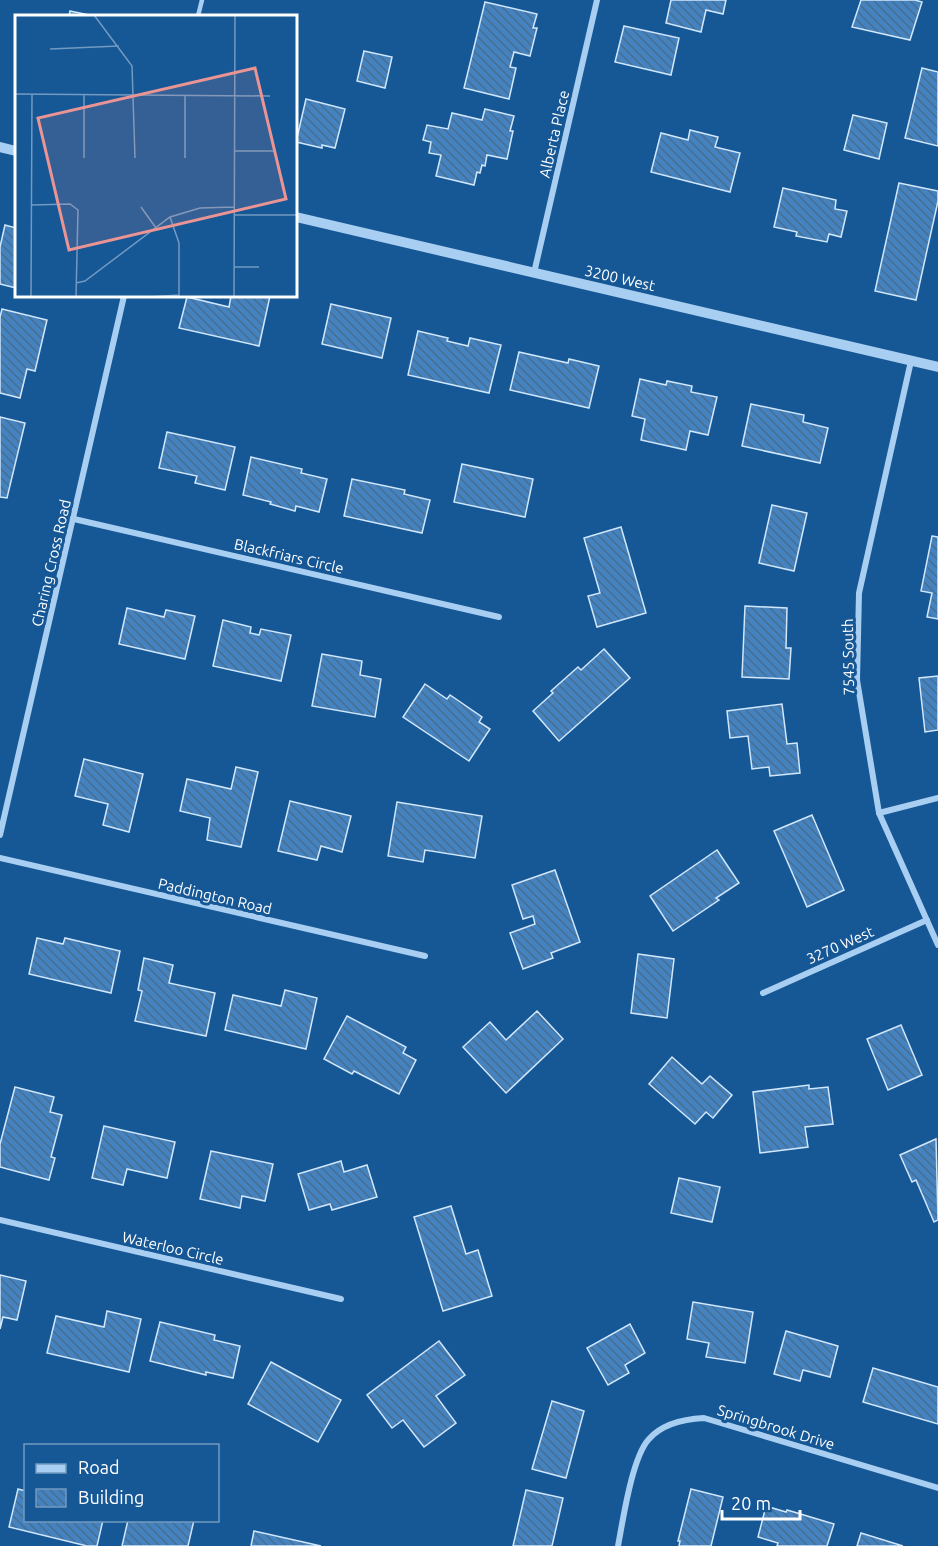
<svg xmlns="http://www.w3.org/2000/svg" width="938" height="1546" font-family="Ubuntu,sans-serif">
<style>
.building{fill:url(#building-back-hatch);stroke:#d0e7fc;stroke-width:1.5}
.lines{fill:none;stroke-linecap:round;stroke-linejoin:round}
.service{stroke:#a8cef1;stroke-width:4.5}
.minor{stroke:#a8cef1;stroke-width:6}
.tertiary{stroke:#a8cef1;stroke-width:10}
.labels{text-anchor:middle;dominant-baseline:central;stroke-width:6;stroke-linejoin:round;paint-order:stroke}
.street-label{font-size:15px;fill:#fff;stroke:#165796}
.inset-road{fill:none;stroke:#739ac0;stroke-width:1.5}
.view{fill:#ea9494;fill-opacity:0.15;stroke:#ea9494;stroke-width:3}
.inset-edge{fill:none;stroke:#fff;stroke-width:3}
</style>
<defs>
<pattern id="building-back-hatch" width="6" height="6" patternUnits="userSpaceOnUse" patternTransform="scale(1.5)"><rect width="6" height="6" fill="#4483bf"/><path d="M-1 5l2 2M0 0l6 6M5-1l2 2" fill="none" stroke="#476d91"/></pattern>
</defs>
<rect width="100%" height="100%" fill="#165796"/>
<g class="building">
<path d="M671,0H726L723,14L706,10L701,32L666,23Z"/>
<path d="M861,0H915L922,2L910,40L852,27Z"/>
<path d="M485,2L537,14L533,28H537L530,56L514,52L510,67L516,68L509,99L464,88Z"/>
<path d="M70,11L94,16H69Z"/>
<path d="M624,26L679,38L671,75L615,62Z"/>
<path d="M364,51L392,57L385,88L357,81Z"/>
<path d="M922,68L938,72V146L905,138Z"/>
<path d="M306,99L345,109L335,148L322,145V148L296,142Z"/>
<path d="M485,109L514,116L510,131H513L507,159L487,155L485,166L482,165L480,173L477,172L474,185L436,176L441,155L429,153L431,142L423,140L427,125L448,129L452,113L482,120Z"/>
<path d="M853,115L887,123L879,159L844,150Z"/>
<path d="M690,130L718,137L715,147L740,153L730,192L651,172L661,133L688,140Z"/>
<path d="M899,183L938,191V201L916,300L875,291Z"/>
<path d="M783,188L836,200L835,209L847,211L841,237L829,234L827,242L796,236L797,232L774,227Z"/>
<path d="M5,225L16,228V288L0,284V247Z"/>
<path d="M231,296H270L259,346L179,328L187,297L229,307Z"/>
<path d="M331,304L391,318L382,358L322,344Z"/>
<path d="M2,309L47,320L35,371L27,369L20,398L0,393V317Z"/>
<path d="M418,331L448,338L447,341L468,346L470,338L501,345L489,393L408,375Z"/>
<path d="M519,352L568,363L569,359L599,366L589,408L510,390Z"/>
<path d="M640,379L666,385L667,381L692,386L691,392L717,397L708,435L690,431L686,450L641,440L645,419L632,416Z"/>
<path d="M751,404L804,415L803,422L828,428L820,463L742,446Z"/>
<path d="M0,417L25,423L7,498L0,497Z"/>
<path d="M167,432L235,447L225,490L195,483L197,476L159,468Z"/>
<path d="M251,457L302,469L301,473L327,479L319,512L296,506L295,511L270,504L271,502L243,495Z"/>
<path d="M462,464L533,479L525,517L454,502Z"/>
<path d="M352,479L405,490L404,494L430,500L422,533L344,516Z"/>
<path d="M772,505L807,513L794,571L759,563Z"/>
<path d="M621,527L646,613L597,627L588,596L600,593L584,538Z"/>
<path d="M932,536L938,537V619L927,617L932,593L921,591Z"/>
<path d="M745,606L787,608L786,648H791L789,679L742,677Z"/>
<path d="M127,608L164,617L166,610L195,616L185,659L119,644Z"/>
<path d="M223,620L251,627L250,633L259,635L261,629L291,635L281,681L213,666Z"/>
<path d="M604,649L630,678L559,741L533,711L553,693L551,691L578,667L581,670Z"/>
<path d="M322,654L362,661L360,675L381,679L375,717L312,706Z"/>
<path d="M938,676V730L925,732L919,678Z"/>
<path d="M425,684L447,699L450,695L482,717L479,722L490,729L469,761L403,717Z"/>
<path d="M782,704L787,744L797,743L800,773L770,776L769,767L752,769L748,736L730,738L727,711Z"/>
<path d="M84,759L143,774L129,832L103,825L108,804L75,796Z"/>
<path d="M236,767L258,772L241,847L207,840L210,818L180,811L187,779L231,789Z"/>
<path d="M290,801L351,816L342,852L321,846L317,860L278,851Z"/>
<path d="M397,802L482,816L475,858L425,850L423,862L388,856Z"/>
<path d="M812,815L844,890L807,907L774,831Z"/>
<path d="M717,850L739,883L716,898L719,900L673,931L650,896Z"/>
<path d="M555,870L580,942L551,953L553,958L523,969L510,933L535,924L533,916L523,919L512,885Z"/>
<path d="M37,938L63,944L65,938L120,951L111,993L29,974Z"/>
<path d="M638,954L674,959L667,1018L631,1013Z"/>
<path d="M144,958L173,965L169,983L215,993L206,1036L135,1021L142,991L138,990Z"/>
<path d="M285,990L317,998L306,1049L225,1030L233,995L281,1006Z"/>
<path d="M537,1011L563,1039L506,1093L463,1047L490,1022L506,1040Z"/>
<path d="M347,1016L406,1047L403,1053L416,1060L399,1094L354,1071L352,1074L324,1059Z"/>
<path d="M901,1025L922,1075L888,1090L867,1039Z"/>
<path d="M672,1057L702,1084L710,1076L732,1095L713,1118L706,1112L695,1124L649,1084Z"/>
<path d="M809,1085V1089L828,1087L833,1124L805,1127L808,1147L760,1153L753,1092Z"/>
<path d="M15,1087L54,1097L50,1112L62,1115L51,1157L55,1158L49,1180L0,1167V1144Z"/>
<path d="M104,1126L175,1142L167,1178L127,1169L123,1185L92,1178Z"/>
<path d="M936,1139L938,1220L934,1222L916,1180L912,1182L900,1155Z"/>
<path d="M211,1151L273,1164L265,1201L242,1196L240,1208L200,1199Z"/>
<path d="M341,1161L344,1172L367,1165L377,1197L332,1210L330,1204L309,1210L298,1174Z"/>
<path d="M679,1178L720,1187L712,1222L671,1213Z"/>
<path d="M451,1206L466,1254L478,1250L492,1296L443,1311L414,1217Z"/>
<path d="M0,1275L26,1281L17,1320L3,1317L0,1329Z"/>
<path d="M693,1302L753,1312L745,1363L706,1357L709,1343L687,1339Z"/>
<path d="M107,1311L141,1319L129,1372L47,1353L56,1316L104,1327Z"/>
<path d="M160,1322L215,1335L214,1340L240,1346L233,1378L206,1372V1375L150,1361Z"/>
<path d="M630,1324L645,1353L625,1365L629,1373L608,1385L587,1348Z"/>
<path d="M786,1331L838,1346L830,1377L803,1370L800,1381L774,1374Z"/>
<path d="M439,1341L465,1375L436,1396L456,1423L424,1447L403,1420L392,1428L367,1395Z"/>
<path d="M271,1362L341,1400L318,1442L248,1404Z"/>
<path d="M873,1368L938,1387V1424L863,1402Z"/>
<path d="M552,1401L584,1411L566,1478L532,1469Z"/>
<path d="M18,1489L26,1491V1520H103L97,1546H87L9,1527Z"/>
<path d="M691,1489L723,1497L711,1546H679L680,1541H678Z"/>
<path d="M526,1490L563,1498L552,1546H513Z"/>
<path d="M766,1506L786,1512L787,1510L834,1524L827,1546H777L778,1543L758,1537Z"/>
<path d="M128,1520H194L188,1546H122Z"/>
<path d="M254,1531L321,1546H251Z"/>
<path d="M861,1533L903,1546H857Z"/>
</g>
<g class="lines">
<path class="service" d="M198,16L202,0"/>
<g class="minor">
<path d="M534,273L597,0"/>
<path d="M911,361L859,593L857,680L879,813L938,945"/>
<path d="M74,519L499,617"/>
<path d="M879,813L938,798"/>
<path d="M0,835L124,296"/>
<path d="M0,858L425,956"/>
<path d="M763,993L927,920"/>
<path d="M0,1220L341,1299"/>
<path d="M618,1546C623,1520 632,1457 649,1439C663,1423 685,1419 704,1418L938,1488"/>
</g>
<g class="tertiary">
<path d="M0,147L16,151"/>
<path d="M296,217L938,367"/>
</g>
</g>
<g class="labels">
<g class="street-label">
<text transform="translate(554 134) rotate(-77)">Alberta Place</text>
<text transform="translate(620 278) rotate(13)">3200 West</text>
<text transform="translate(289 556) rotate(13)">Blackfriars Circle</text>
<text transform="translate(51 563) rotate(-77)">Charing Cross Road</text>
<text transform="translate(848 657) rotate(-91)">7545 South</text>
<text transform="translate(215 896) rotate(13)">Paddington Road</text>
<text transform="translate(840 945) rotate(-24)">3270 West</text>
<text transform="translate(173 1248) rotate(13)">Waterloo Circle</text>
<text transform="translate(776 1427) rotate(17)">Springbrook Drive</text>
</g>
</g>
<g transform="translate(15 15)">
<rect width="282" height="282" fill="#165796"/>
<path class="inset-road" d="M79,0L117,51L120,143M35,34L104,31M0,79L255,81M170,80V143M219,136H261M69,143V80M17,190L55,189L63,195L61,282M126,192L141,213M219,200H282M155,202L164,228V282M219,252H244M61,268L70,266L155,202L185,193L219,192M16,282L17,80M135,282L164,280M219,282L220,0"/>
<path class="view" d="M240,53L271,184L54,235L23,103Z"/>
<rect width="282" height="282" class="inset-edge"/>
</g>
<rect x="24" y="1444" width="195" height="78" fill="#165796" stroke="#739ac0" stroke-width="1.5"/>
<rect x="36" y="1464" width="30" height="9" fill="#a8cef1" stroke="#739ac0" stroke-width="1.5"/>
<text x="78" y="1474" font-size="18" fill="#ffffff">Road</text>
<rect x="36" y="1489" width="30" height="18" fill="url(#building-back-hatch)" stroke="#739ac0" stroke-width="1.5"/>
<text x="78" y="1504" font-size="18" fill="#ffffff">Building</text>
<path d="M722 1510v9h78v-9" fill="none" stroke="#ffffff" stroke-width="3"/>
<text x="731" y="1510" font-size="18" fill="#ffffff" stroke="#165796" stroke-width="4.5" paint-order="stroke">20 m</text>
</svg>
